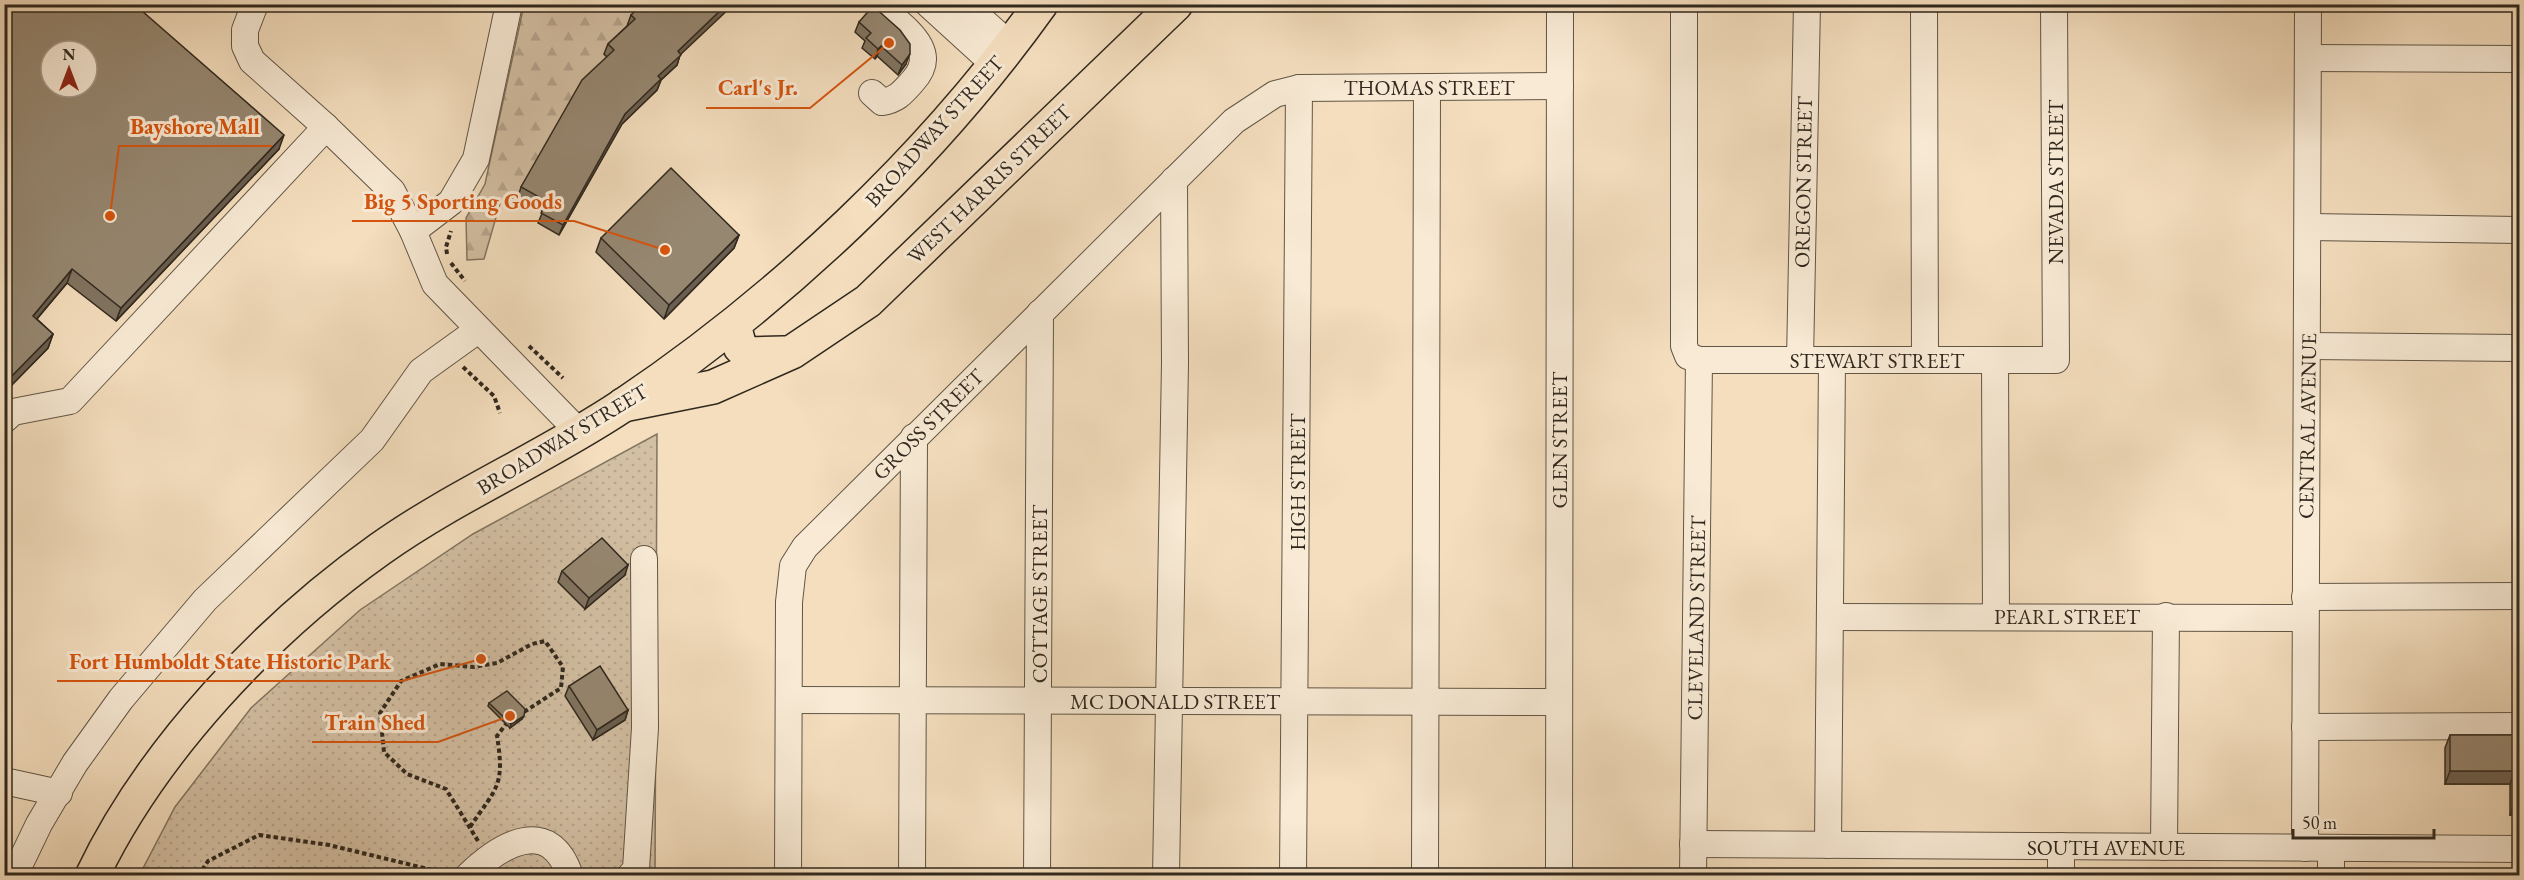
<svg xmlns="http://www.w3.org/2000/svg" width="2524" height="880" font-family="'EB Garamond',serif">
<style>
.forest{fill:url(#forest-firs);stroke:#827460;stroke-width:1.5}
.park{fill:url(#park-dots);stroke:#827460;stroke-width:1.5}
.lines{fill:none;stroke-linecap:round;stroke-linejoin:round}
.minor-casing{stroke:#615646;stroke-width:28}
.major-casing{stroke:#30281e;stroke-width:36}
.highway-casing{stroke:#30281e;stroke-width:36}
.path{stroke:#30281e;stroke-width:4;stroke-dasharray:4.5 3;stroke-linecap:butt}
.minor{stroke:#f8ead5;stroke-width:26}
.major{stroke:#f4debe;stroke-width:33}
.highway{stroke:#f4debe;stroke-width:33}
.wall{fill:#817461;stroke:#30281e;stroke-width:1.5}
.shaded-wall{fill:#695e4f;stroke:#30281e;stroke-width:1.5}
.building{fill:#968771;stroke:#30281e;stroke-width:1.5;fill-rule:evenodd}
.labels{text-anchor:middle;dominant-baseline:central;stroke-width:6;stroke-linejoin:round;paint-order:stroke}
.street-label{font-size:21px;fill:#30281e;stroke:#f8ead5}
.leader{fill:none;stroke:#d6540e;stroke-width:2}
.callout-dot{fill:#d6540e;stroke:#f8ead5;stroke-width:2}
.callout-label{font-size:22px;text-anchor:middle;font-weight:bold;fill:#d6540e;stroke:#f8ead5;stroke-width:6;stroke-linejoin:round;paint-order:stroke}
</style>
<defs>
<pattern id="forest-firs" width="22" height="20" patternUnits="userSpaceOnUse" patternTransform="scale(1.5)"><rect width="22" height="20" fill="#d3bfa3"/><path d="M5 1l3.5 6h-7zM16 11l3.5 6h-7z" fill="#b5a48c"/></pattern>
<pattern id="park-dots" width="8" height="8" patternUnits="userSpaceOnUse" patternTransform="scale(1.5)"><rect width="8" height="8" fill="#d3bfa3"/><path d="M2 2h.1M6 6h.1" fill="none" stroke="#b5a48c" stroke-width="1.8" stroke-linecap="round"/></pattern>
</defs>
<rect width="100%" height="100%" fill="#f4debe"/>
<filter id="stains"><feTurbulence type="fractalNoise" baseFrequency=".00333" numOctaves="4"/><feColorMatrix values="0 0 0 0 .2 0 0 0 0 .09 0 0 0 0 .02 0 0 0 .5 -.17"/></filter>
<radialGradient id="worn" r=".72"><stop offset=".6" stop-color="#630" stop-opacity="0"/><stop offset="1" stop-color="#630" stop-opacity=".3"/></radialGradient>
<path class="forest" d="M524,5H649L604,54L610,60L518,197L501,200L484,259L467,260L466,218L485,184Z"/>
<path class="park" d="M657,434L655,875L139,876L175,807L251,708L360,610L473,534Z"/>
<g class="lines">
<defs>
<g id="minor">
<path d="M255,4L245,30V46L252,61L326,127L392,191L413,231L435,284L579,432"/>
<path d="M928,4L996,66"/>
<path d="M964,4L1011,46"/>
<path d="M1684,4V346L1688,356L1699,360H2056L2054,4"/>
<path d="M1924,4L1925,360"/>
<path d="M2308,58L2520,59"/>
<path d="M872,93L882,102C897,100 903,92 912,82C943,49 900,26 878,4"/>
<path d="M2308,227L2520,230"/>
<path d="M413,231L451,202L476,159L509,4"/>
<path d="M2308,346L2520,348"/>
<path d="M1800,360L1807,4"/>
<path d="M1995,360L1996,616"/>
<path d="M4,420L13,412L70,401L326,127"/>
<path d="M2305,597L2520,596"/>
<path d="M1830,617L2305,618"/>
<path d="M790,700L1559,702"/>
<path d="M2305,727L2520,726"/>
<path d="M4,781L59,793"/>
<path d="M1693,844L2520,849"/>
<path d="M1828,845L1832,360"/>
<path d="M2061,846V876"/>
<path d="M2164,847L2166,616"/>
<path d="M2305,848L2308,4"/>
<path d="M14,876L39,824L75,763L121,699L205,600L372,440L421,371L478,330"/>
<path d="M468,876C501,844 550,815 570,876"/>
<path d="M630,876L636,869L645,728L644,559"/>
<path d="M788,876L789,602L793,566L805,547L1234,121L1275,94L1299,88L1560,86"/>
<path d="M912,876L914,437"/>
<path d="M1037,876L1040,313"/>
<path d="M1166,876L1175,363L1174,180"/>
<path d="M1293,876L1299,88"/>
<path d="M1425,876L1427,87"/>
<path d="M1559,876L1560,4"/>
<path d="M1693,876L1699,360"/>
<path d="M2331,876V848"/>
</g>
<g id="major">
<path d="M734,325L740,347L748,354L784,353"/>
<path d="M623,405L713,387L792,352L868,301L1176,4"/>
</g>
<path id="highway" d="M92,876C152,750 267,629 380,549C456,495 544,458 622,406C780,300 930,159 1041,4"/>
</defs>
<use href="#minor" class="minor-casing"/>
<use href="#major" class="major-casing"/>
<use href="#highway" class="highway-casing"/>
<g class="path">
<path d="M447,254L446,247L451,231"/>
<path d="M451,263L465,281"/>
<path d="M529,346L563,378"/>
<path d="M463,367L494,396L500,413"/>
<path d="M470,827C497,787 505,786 497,736L506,724"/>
<path d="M478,841L446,789L407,774L384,752L380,713L401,681L440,664L474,667L497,663L532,644L545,641L563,667L561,688L524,712"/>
<path d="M198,876L208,861L259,835L329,845L449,874"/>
</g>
<use href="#minor" class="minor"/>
<use href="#major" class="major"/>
<use href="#highway" class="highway"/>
</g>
<g class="wall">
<path d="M4,4H138L137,6L279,149L116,321L67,283L37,319L53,334L48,348L4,393Z"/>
<path d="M631,15L680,55L677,65L661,80L657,90L622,124L559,235L538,223L543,211L518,197L521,187L607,57L604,54L608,44L627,26Z"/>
<path d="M859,22L906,64L898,75L877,56L875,59L862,48L865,41L855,32Z"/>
<path d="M739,235L734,248L664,319L596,252L601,238Z"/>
<path d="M562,571L625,575L585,609L558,582Z"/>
<path d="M569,686L628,710L625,720L593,740L565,696Z"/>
<path d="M489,703L522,719L510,728L488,706Z"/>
<path d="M2450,735H2520V815H2510V784H2445V748Z"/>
</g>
<g class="shaded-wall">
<path d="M727,4H734L680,55L677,65L661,80L657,90L622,124L559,235L563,225L625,114L658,76L678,51Z"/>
<path d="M881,46L877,56L875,59L878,49Z"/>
<path d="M910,54L906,64L898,75L902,65Z"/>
<path d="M284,135L279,149L116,321L121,308Z"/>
<path d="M739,235L734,248L664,319L669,305Z"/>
<path d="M72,269L67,283L28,329L33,316Z"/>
<path d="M53,334L48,348L4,393V384Z"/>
<path d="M628,565L625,575L585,609L589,598Z"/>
<path d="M628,710L625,720L593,740L597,730Z"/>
<path d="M524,716L522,719L510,728L511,724Z"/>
<path d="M2450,771H2515L2510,784H2445Z"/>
<path d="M2515,801H2520V815H2510Z"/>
</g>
<g class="building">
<path d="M4,4H134L284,135L121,308L72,269L33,316L53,334L4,384ZM51,51H87V87H51Z"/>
<path d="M642,4H727L678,51L681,55L658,76L661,79L625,114L563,225L541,213L548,202L521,187L582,80L614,50L608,44L635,19L631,15Z"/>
<path d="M873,6L900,30L910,44V54L902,65L881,46L878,49L866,38L871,33L859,22Z"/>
<path d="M671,168L739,235L669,305L601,238Z"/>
<path d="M602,538L628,565L589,598L562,571Z"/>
<path d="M600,666L628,710L597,730L569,686Z"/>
<path d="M507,691L525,709L524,716L511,724L489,703Z"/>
<path d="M2450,735H2520V801H2515V771H2450Z"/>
<path d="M533,872L535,876H525Z"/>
</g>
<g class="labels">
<g class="street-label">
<text x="1429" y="87">THOMAS STREET</text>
<text transform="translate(934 131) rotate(-48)">BROADWAY STREET</text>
<text transform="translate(1803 182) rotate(-89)">OREGON STREET</text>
<text transform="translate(2055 182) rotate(-90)">NEVADA STREET</text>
<text transform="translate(989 184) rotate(-44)">WEST HARRIS STREET</text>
<text x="1877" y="360">STEWART STREET</text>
<text transform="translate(928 424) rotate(-45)">GROSS STREET</text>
<text transform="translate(2307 426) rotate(-89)">CENTRAL AVENUE</text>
<text transform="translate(562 439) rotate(-31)">BROADWAY STREET</text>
<text transform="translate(1559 440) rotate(-90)">GLEN STREET</text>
<text transform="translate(1297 482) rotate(-90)">HIGH STREET</text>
<text transform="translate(1039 594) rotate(-90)">COTTAGE STREET</text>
<text x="2067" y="616">PEARL STREET</text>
<text transform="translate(1696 618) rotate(-89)">CLEVELAND STREET</text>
<text x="1175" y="701">MC DONALD STREET</text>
<text x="2106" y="847">SOUTH AVENUE</text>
</g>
</g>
<path class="leader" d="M889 43L810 108H706M110 216L119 146H272M665 250L574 221H352M481 659L402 681H57M510 716L438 742H312"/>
<g class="callout-dot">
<circle cx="889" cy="43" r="6"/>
<circle cx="110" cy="216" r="6"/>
<circle cx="665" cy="250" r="6"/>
<circle cx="481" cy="659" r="6"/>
<circle cx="510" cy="716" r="6"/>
</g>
<g class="callout-label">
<text x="758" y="95">Carl's Jr.</text>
<text x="195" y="134">Bayshore Mall</text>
<text x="463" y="209">Big 5 Sporting Goods</text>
<text x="230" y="669">Fort Humboldt State Historic Park</text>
<text x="375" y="730">Train Shed</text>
</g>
<rect width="2524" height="880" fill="none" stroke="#f4debe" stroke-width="24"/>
<rect x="6" y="6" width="2512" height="868" fill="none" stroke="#30281e" stroke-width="3"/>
<rect x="12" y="12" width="2500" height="856" fill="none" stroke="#30281e" stroke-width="1.5"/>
<g transform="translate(69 69)"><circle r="28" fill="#f8ead5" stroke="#a89c8c" stroke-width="1.5"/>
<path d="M0-4.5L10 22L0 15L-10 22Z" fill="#8f2418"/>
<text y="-9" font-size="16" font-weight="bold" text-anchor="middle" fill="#30281e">N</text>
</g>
<path d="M2293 829v9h141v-9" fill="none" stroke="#30281e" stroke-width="3"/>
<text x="2302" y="829" font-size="18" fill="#30281e" stroke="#f8ead5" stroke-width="4.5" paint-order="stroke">50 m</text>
<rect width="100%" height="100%" filter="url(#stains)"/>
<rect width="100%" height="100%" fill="url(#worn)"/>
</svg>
